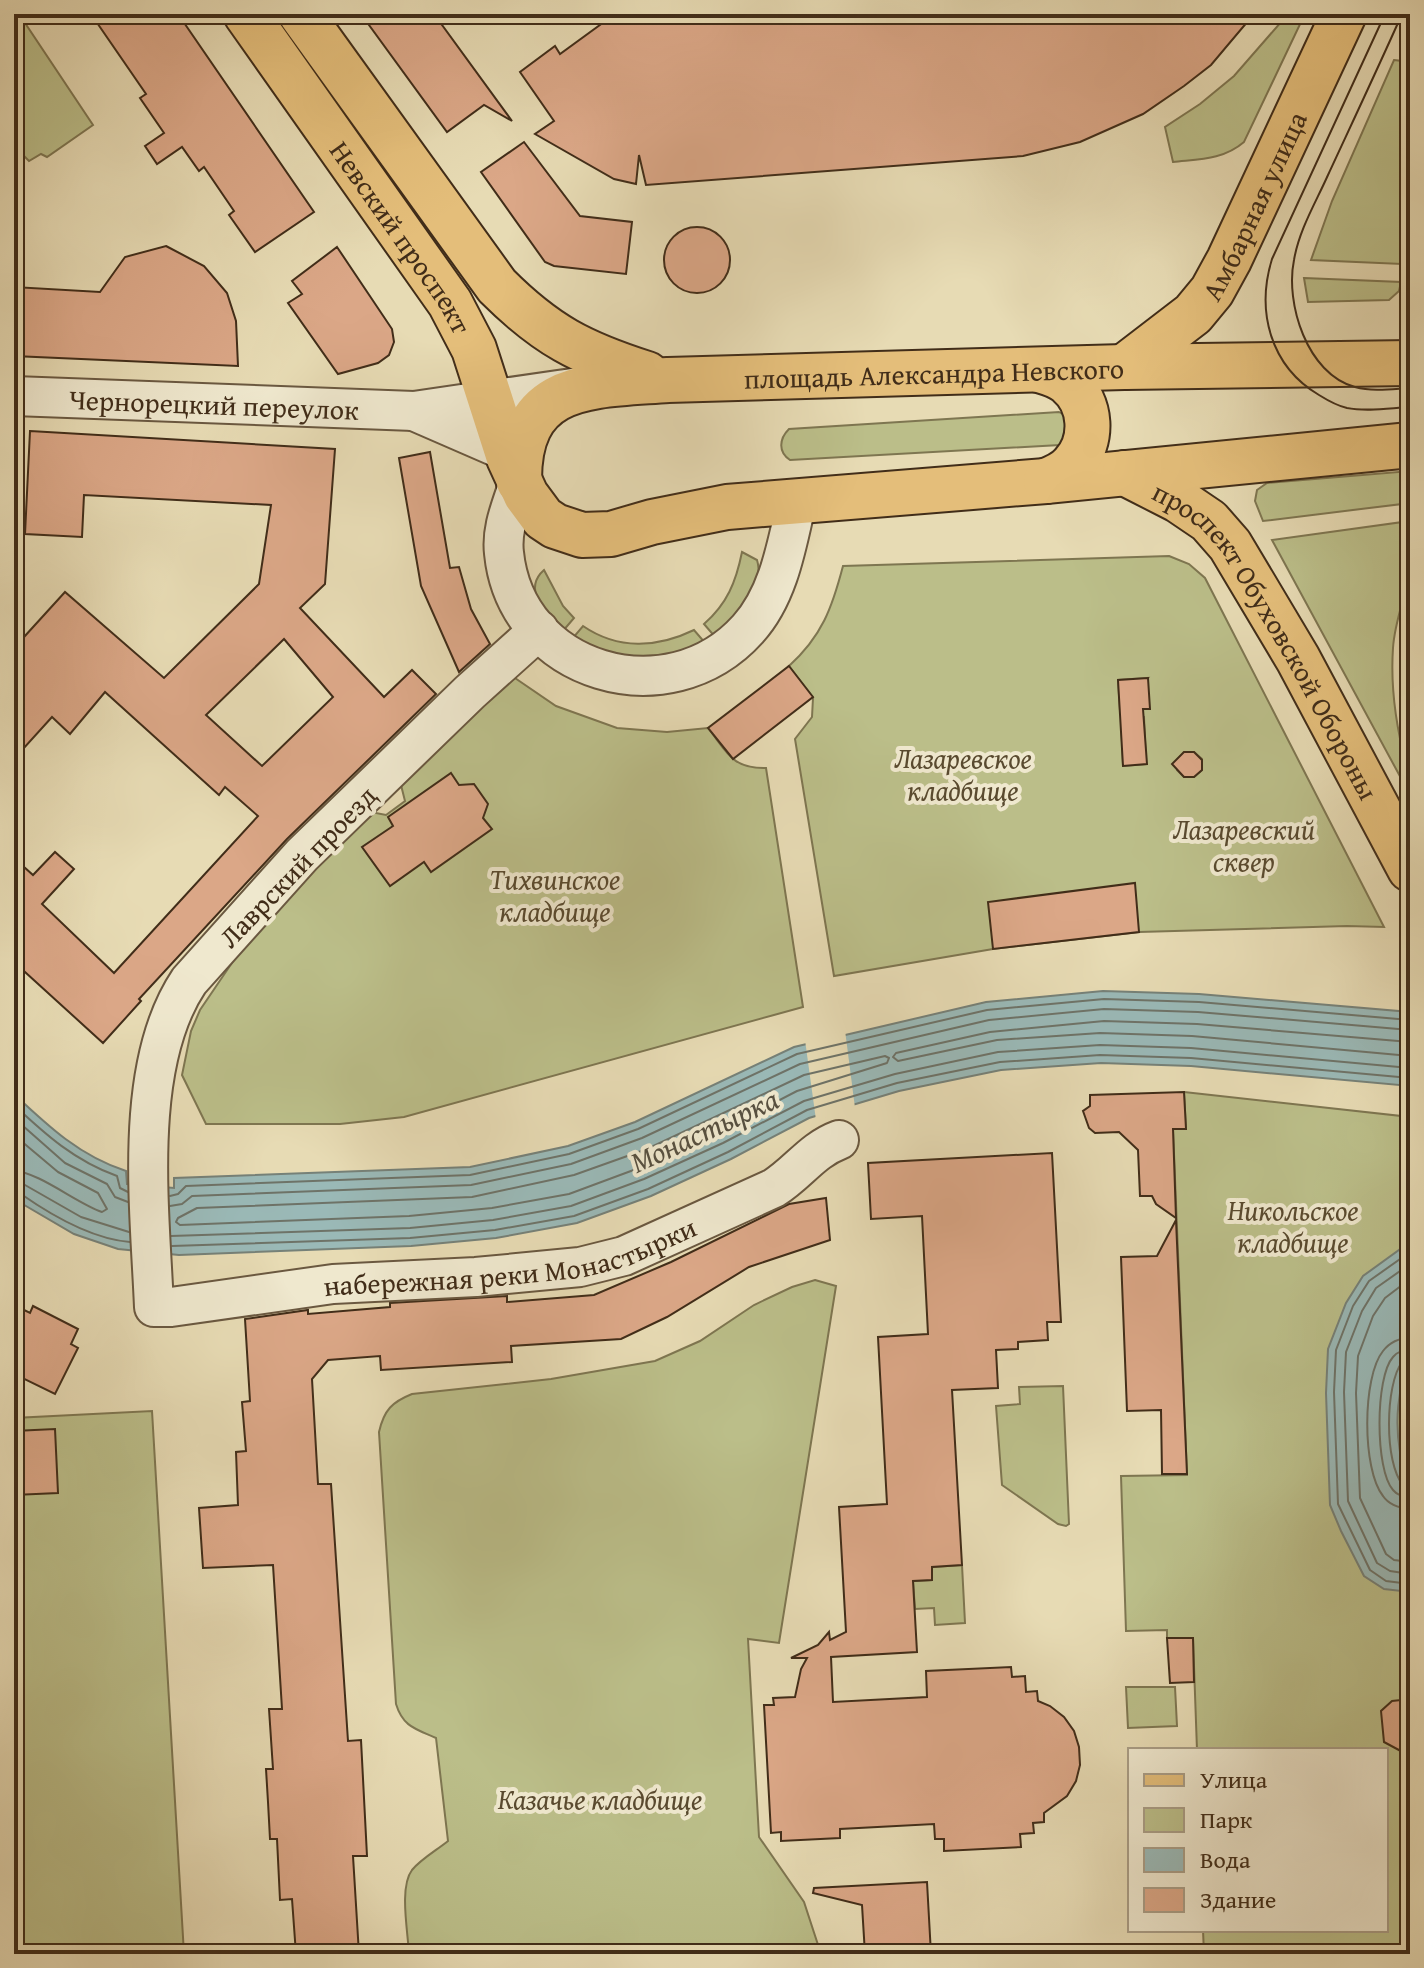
<svg xmlns="http://www.w3.org/2000/svg" width="1424" height="1968" font-family="'Gentium Book Plus',serif">
<style>
.green{fill:#bbbe89;stroke:#7e7651;stroke-width:2;fill-rule:evenodd}
.water{fill:#9ab9b7;stroke:#768178;stroke-width:2}
.pier{fill:#e7dbb4}
.lines{fill:none;stroke-linecap:round;stroke-linejoin:round}
.shore{stroke:#6e7368;stroke-width:2}
.building{fill:#dba787;stroke:#412d19;stroke-width:2;fill-rule:evenodd}
.minor-casing{stroke:#6a5840;stroke-width:42}
.major-casing{stroke:#412d19;stroke-width:48}
.minor{stroke:#efe8ce;stroke-width:38}
.major{stroke:#e4be7a;stroke-width:44}
.tram{stroke:#412d19;stroke-width:2}
.labels{text-anchor:middle;dominant-baseline:central;stroke-width:8;stroke-linejoin:round;paint-order:stroke}
.street-label{font-size:28px;fill:#412d19;stroke:#efe8ce}
.park-label{font-size:28px;font-style:italic;fill:#594a2f;stroke:#efe8ce}
.water-label{font-size:30px;font-style:italic;fill:#575040;stroke:#efe8ce}
</style>
<rect width="100%" height="100%" fill="#e7dbb4"/>
<filter id="stains"><feTurbulence type="fractalNoise" baseFrequency=".0025" numOctaves="4"/><feColorMatrix values="0 0 0 0 .2 0 0 0 0 .09 0 0 0 0 .02 0 0 0 .5 -.17"/></filter>
<radialGradient id="worn" r=".72"><stop offset=".6" stop-color="#630" stop-opacity="0"/><stop offset="1" stop-color="#630" stop-opacity=".3"/></radialGradient>
<g class="green">
<path d="M14,14H19L93,125L47,157L41,154L29,161L14,146Z"/>
<path d="M1288,14H1295L1302,20L1244,142C1223,160 1199,159 1173,162L1165,127L1200,104L1234,76Z"/>
<path d="M1394,60L1402,61V264L1311,260L1332,201Z"/>
<path d="M1304,278L1401,282L1399,291L1389,300L1308,302Z"/>
<path d="M1059,412L1068,417L1073,428L1060,445L790,460C778,452 779,439 789,429Z"/>
<path d="M1410,471V503L1263,521L1255,501L1257,490L1267,483Z"/>
<path d="M1410,521C1410,537 1412,554 1410,570C1406,596 1395,619 1393,648C1390,692 1397,733 1409,775L1402,780L1272,540Z"/>
<path d="M742,552L757,560C766,589 734,617 716,638L704,624C727,604 736,582 742,552Z"/>
<path d="M1169,556L1189,564L1205,578L1384,927L1347,926L1139,932L993,949L834,976L795,739L812,717L813,698L789,666C822,636 832,608 843,566ZM1148,678L1120,711L1118,680ZM1144,717L1146,764L1123,766L1121,718ZM1184,752H1194L1202,759V770L1194,777H1184L1177,770V760Z"/>
<path d="M544,570L563,606L574,618L563,631C547,615 521,590 544,570Z"/>
<path d="M583,626C618,650 657,648 694,630L706,644L684,655L630,662L572,639Z"/>
<path d="M512,676L556,706L617,728L667,732L708,728C727,752 732,769 766,768L803,1007L404,1117L340,1124H206L182,1075L191,1031L200,1010L238,954L315,867L371,812L386,815L405,801L400,781Z"/>
<path d="M1184,1092L1410,1117V1954H1204L1203,1930H1386V1750H1197L1193,1638H1167V1630L1126,1631L1121,1476L1187,1475L1173,1129H1186Z"/>
<path d="M815,1280L836,1286L779,1643L748,1639L759,1837L804,1902L821,1954H409C408,1932 399,1887 412,1870C421,1859 437,1850 448,1841L436,1738C416,1729 403,1727 396,1704L379,1432C384,1410 392,1402 412,1394L551,1379L655,1361L700,1341L754,1305L792,1287Z"/>
<path d="M1063,1386L1069,1524L1066,1526L1058,1524L1002,1485L996,1406L1020,1404L1019,1387Z"/>
<path d="M152,1411L184,1954H14V1418Z"/>
<path d="M962,1565L965,1623L935,1625L934,1608L915,1609L913,1581L932,1580V1567Z"/>
<path d="M1126,1687H1175L1177,1726L1128,1728Z"/>
</g>
<g class="water">
<path d="M1103,991L1199,994L1410,1012V1086L1191,1066L1101,1063L1001,1070L899,1091L809,1118L731,1159L651,1196L577,1223L496,1238L411,1246L179,1255L118,1249L74,1234L14,1199V1094C49,1127 80,1156 126,1171L127,1184L174,1188V1178L470,1167L568,1146L635,1122L794,1047L986,1002Z"/>
<path d="M1410,1242V1362C1397,1388 1395,1423 1400,1452C1401,1464 1409,1476 1410,1487C1413,1521 1410,1558 1410,1592L1384,1589L1364,1576L1341,1531L1330,1505L1326,1393L1328,1349L1346,1303L1363,1276Z"/>
</g>
<path class="pier" d="M845,1030L855,1108L816,1120L805,1040Z"/>
<g class="lines">
<g class="shore">
<path d="M1410,1042L1197,1024L1104,1021L990,1032L896,1053L893,1057L898,1061L997,1040L1100,1033L1192,1036L1410,1056"/>
<path d="M885,1056L889,1058L887,1063L797,1091L718,1132L639,1168L569,1194L492,1208L409,1216L180,1225L176,1222L178,1218L197,1208L472,1197L574,1175L647,1149L804,1075Z"/>
<path d="M14,1105C46,1135 75,1161 117,1176L120,1188L128,1192"/>
<path d="M14,1118L65,1163L107,1184L115,1197L128,1202"/>
<path d="M14,1135L58,1172L98,1193L107,1209L102,1212C76,1203 39,1172 14,1171"/>
<path d="M14,1183L25,1185L81,1217L129,1232"/>
<path d="M14,1193L21,1194C51,1215 92,1239 130,1242"/>
<path d="M170,1196L178,1194L186,1186L470,1175L569,1154L638,1129L797,1054L987,1010L1104,999L1199,1002L1410,1020"/>
<path d="M170,1206L182,1204L192,1196L471,1185L571,1164L642,1138L800,1064L989,1020L1104,1009L1198,1012L1410,1030"/>
<path d="M171,1236L410,1228L493,1220L571,1206L644,1179L723,1143L804,1101L895,1074L998,1052L1100,1045L1191,1048L1410,1068"/>
<path d="M172,1246L410,1238L495,1230L574,1216L648,1189L728,1152L807,1110L897,1083L1000,1062L1100,1055L1191,1058L1410,1078"/>
<path d="M1410,1252L1369,1281L1353,1306L1336,1350L1334,1392L1338,1504L1370,1570L1386,1581L1410,1584"/>
<path d="M1410,1264L1376,1288L1362,1311L1346,1352L1344,1392L1348,1501L1377,1563L1390,1571L1410,1574"/>
<path d="M1410,1279L1385,1298L1373,1316L1358,1356L1356,1393L1360,1498L1386,1554L1394,1560L1410,1562"/>
<path d="M1410,1338C1399,1338 1390,1342 1383,1351C1362,1377 1362,1470 1383,1496C1389,1505 1399,1508 1410,1509"/>
<path d="M1410,1350C1403,1351 1398,1351 1393,1357C1375,1377 1375,1470 1393,1490C1398,1496 1403,1496 1410,1497"/>
<path d="M1410,1360L1402,1362C1385,1385 1384,1463 1403,1485L1410,1487"/>
</g>
</g>
<g class="building">
<path d="M91,14H178L314,212L255,252L229,215L234,211L204,167L199,171L182,147L157,164L145,146L164,133L140,98L146,94Z"/>
<path d="M361,14H434L512,121L484,105L447,132Z"/>
<path d="M615,14H1254L1211,65L1184,86L1143,114L1080,142L1023,156L646,185L639,155L636,184L614,179L535,134L554,121L520,72L555,46L560,54Z"/>
<path d="M524,142L580,216L632,222L626,274L554,266L545,262L481,172Z"/>
<circle cx="697" cy="260" r="33"/>
<path d="M166,246L204,266L227,293L236,321L238,366L14,356V287L100,292L125,257Z"/>
<path d="M337,247L392,329L394,342L389,355L378,363L338,374L288,303L302,294L292,281Z"/>
<path d="M30,431L335,449L325,584L300,608L384,697L412,670L436,694L287,839L139,999L141,1001L103,1043L14,962V858L33,875L55,852L74,869L42,904L114,973L258,816L225,787L219,795L105,692L70,734L52,717L14,759V648L65,592L164,678L259,584L271,505L84,495L82,537L25,534ZM284,639L333,697L262,766L206,715Z"/>
<path d="M430,452L450,568L459,567L471,609L490,644L459,672L421,586L399,458Z"/>
<path d="M789,666L813,697L733,759L708,728Z"/>
<path d="M1148,678L1150,709H1143L1147,764L1123,766L1118,680Z"/>
<path d="M1184,752H1194L1202,760V770L1194,777H1184L1172,764Z"/>
<path d="M451,773L459,785L474,784L488,804L483,818L492,829L431,872L424,862L390,886L362,847L393,826L388,817Z"/>
<path d="M1135,883L1139,932L993,949L988,902Z"/>
<path d="M1184,1092L1186,1129H1173L1176,1218L1156,1204L1152,1196H1140L1138,1150L1119,1132L1095,1133L1089,1128L1083,1111L1090,1106V1095Z"/>
<path d="M1052,1153L1061,1322H1047L1048,1340L1018,1342V1349L996,1350L998,1388L952,1390L962,1565L932,1567V1580L913,1581L917,1652L831,1657L833,1702L927,1697L926,1671L1011,1667L1012,1677L1025,1676L1026,1692L1037,1691L1038,1701L1050,1706L1064,1717L1074,1731L1079,1747L1080,1765L1076,1781L1067,1796L1044,1813V1822L1033,1823L1034,1833L1020,1834L1021,1847L944,1851V1839H935L934,1824L840,1829V1838L781,1841V1832L771,1833L764,1705H774L773,1698L795,1697L801,1669L807,1658H791L818,1645L829,1632L830,1640L846,1632L839,1507L887,1504L878,1337L928,1334L922,1216L871,1219L868,1163Z"/>
<path d="M826,1198L830,1240L749,1267L667,1317L621,1339L511,1346L512,1362L381,1370L380,1356L328,1360L312,1379L318,1484H331L348,1741L361,1740L367,1856H353L359,1954H296L292,1899L280,1900L277,1839H270L268,1802L266,1769H273L269,1709H282L273,1565L203,1568L199,1508L238,1505L236,1452L246,1451L242,1402L250,1401L245,1319L308,1310V1314L390,1307V1303L507,1296V1302L594,1295L671,1262L789,1204Z"/>
<path d="M1176,1220L1187,1474H1162L1161,1410L1127,1411L1121,1257L1157,1256Z"/>
<path d="M14,1305L30,1313L33,1306L78,1329L71,1344L78,1348L55,1394L14,1374Z"/>
<path d="M55,1429L58,1493L14,1495V1431Z"/>
<path d="M1167,1638H1193L1194,1682L1170,1683Z"/>
<path d="M1410,1699V1756L1384,1742L1381,1711L1392,1701Z"/>
<path d="M927,1882L931,1954H865L862,1905L813,1893L814,1888Z"/>
</g>
<g class="lines">
<defs>
<g id="minor">
<path id="s1" d="M14,396L414,411L579,387"/>
<path d="M414,411L506,451"/>
<path d="M519,482C512,505 501,528 504,553C516,673 668,718 748,629C779,595 787,544 797,500"/>
<path id="s2" d="M539,630L470,692L302,855L189,981C132,1066 150,1209 154,1307H171L333,1284L476,1277L580,1267L624,1256L774,1188C798,1173 812,1150 839,1140"/>
</g>
<g id="major">
<path id="s3" d="M246,14L450,303L474,349L509,458L526,495L543,518L555,526L582,535L611,534L652,522L727,507L1046,481L1410,445"/>
<path d="M301,14L497,286C546,335 581,353 647,374"/>
<path id="s4" d="M1124,367L1193,314L1212,291L1229,260L1344,14"/>
<path d="M1039,370C1049,373 1060,376 1068,383C1092,403 1094,441 1073,464C1066,473 1056,477 1046,481"/>
<path id="s5" d="M1125,473L1178,500L1209,521L1230,545L1298,659L1410,869"/>
<path id="s6" d="M519,482C518,381 590,386 668,380L1124,367L1410,363"/>
</g>
</defs>
<use href="#minor" class="minor-casing"/>
<use href="#major" class="major-casing"/>
<use href="#minor" class="minor"/>
<use href="#major" class="major"/>
<g class="tram">
<path d="M1385,14L1272,259C1256,311 1270,366 1319,395C1327,400 1338,406 1347,408C1368,412 1390,408 1410,407"/>
<path d="M1402,14C1378,68 1353,121 1328,175C1316,202 1299,230 1294,260C1285,303 1307,374 1355,387C1373,392 1392,389 1410,388"/>
</g>
</g>
<g class="labels">
<g class="street-label">
<text stroke="none"><textPath href="#s4" startOffset="212">Амбарная улица</textPath></text>
<text stroke="none"><textPath href="#s3" startOffset="272">Невский проспект</textPath></text>
<text stroke="none"><textPath href="#s6" startOffset="476">площадь Александра Невского</textPath></text>
<text stroke="none"><textPath href="#s1" startOffset="200">Чернорецкий переулок</textPath></text>
<text stroke="none"><textPath href="#s5" startOffset="226">проспект Обуховской Обороны</textPath></text>
<text transform="translate(297 866) rotate(-46)">Лаврский проезд</text>
<text stroke="none"><textPath href="#s2" startOffset="1190">набережная реки Монастырки</textPath></text>
</g>
<g class="park-label">
<text x="963" y="757">Лазаревское<tspan x="963" dy="32">кладбище</tspan></text>
<text x="1244" y="828">Лазаревский<tspan x="1244" dy="32">сквер</tspan></text>
<text x="555" y="878">Тихвинское<tspan x="555" dy="32">кладбище</tspan></text>
<text x="1293" y="1209">Никольское<tspan x="1293" dy="32">кладбище</tspan></text>
<text x="600" y="1798">Казачье кладбище</text>
</g>
<g class="water-label">
<text transform="translate(704 1130) rotate(-25)">Монастырка</text>
</g>
</g>
<rect width="1424" height="1968" fill="none" stroke="#e7dbb4" stroke-width="48"/>
<rect x="16" y="16" width="1392" height="1936" fill="none" stroke="#412d19" stroke-width="4"/>
<rect x="24" y="24" width="1376" height="1920" fill="none" stroke="#412d19" stroke-width="2"/>
<rect x="1128" y="1748" width="260" height="184" fill="#efe8ce" stroke="#a99d86" stroke-width="2"/>
<rect x="1144" y="1774" width="40" height="12" fill="#e4be7a" stroke="#a99d86" stroke-width="2"/>
<text x="1200" y="1788" font-size="24" fill="#412d19">Улица</text>
<rect x="1144" y="1808" width="40" height="24" fill="#bbbe89" stroke="#a99d86" stroke-width="2"/>
<text x="1200" y="1828" font-size="24" fill="#412d19">Парк</text>
<rect x="1144" y="1848" width="40" height="24" fill="#9ab9b7" stroke="#a99d86" stroke-width="2"/>
<text x="1200" y="1868" font-size="24" fill="#412d19">Вода</text>
<rect x="1144" y="1888" width="40" height="24" fill="#dba787" stroke="#a99d86" stroke-width="2"/>
<text x="1200" y="1908" font-size="24" fill="#412d19">Здание</text>
<rect width="100%" height="100%" filter="url(#stains)"/>
<rect width="100%" height="100%" fill="url(#worn)"/>
</svg>
